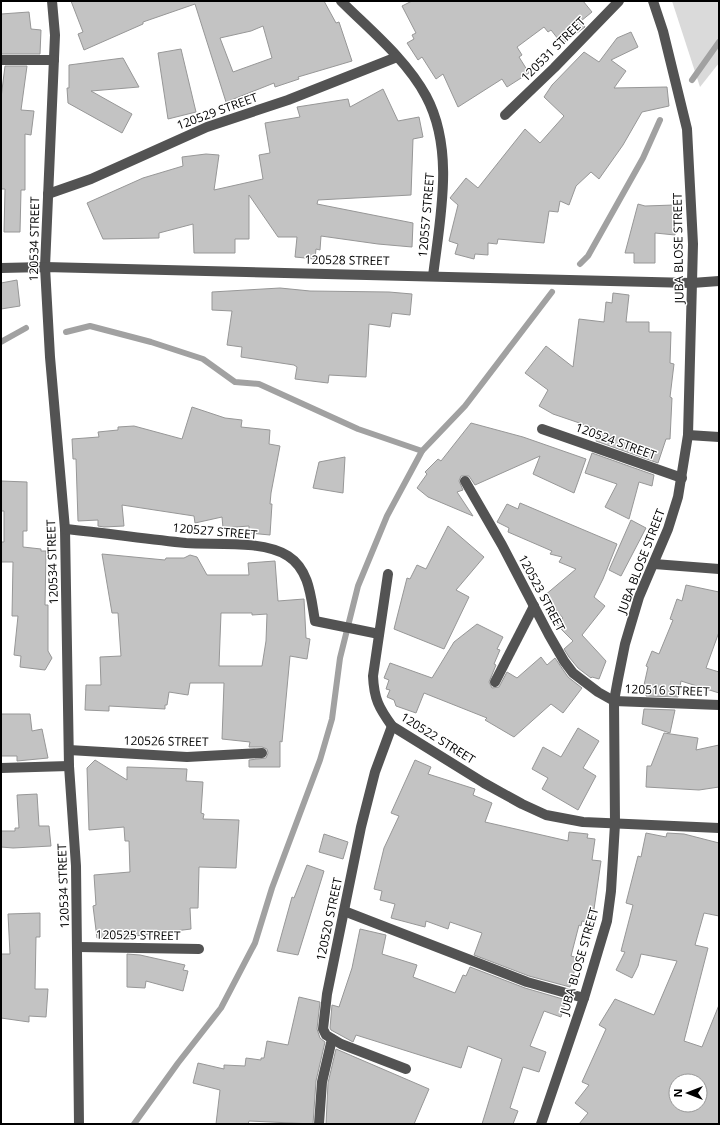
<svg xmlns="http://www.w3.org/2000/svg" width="720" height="1125" font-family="'Open Sans',sans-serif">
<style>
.green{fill:#dadada}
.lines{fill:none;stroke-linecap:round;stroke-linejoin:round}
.stream{stroke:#a1a1a1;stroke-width:6}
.building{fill:#c3c3c3;stroke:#979797;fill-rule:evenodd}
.minor{stroke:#535353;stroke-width:10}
.labels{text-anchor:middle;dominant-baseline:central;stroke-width:3;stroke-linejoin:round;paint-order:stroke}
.street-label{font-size:12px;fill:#000;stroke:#fff}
</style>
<rect width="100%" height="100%" fill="#fff"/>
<path class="green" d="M672,1H719V63L700,87Z"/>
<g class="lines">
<g class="stream">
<path d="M692,80L719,42"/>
<path d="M580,264L588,256L643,158L660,120"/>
<path d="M66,332L90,326L151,342L203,359L235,382L259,384L358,429L422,451"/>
<path d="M1,342L26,328"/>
<path d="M134,1124L178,1063L221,1008L255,943L272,888L320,760L332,719L340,658L358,586L387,516L422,451L465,406L552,292"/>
</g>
</g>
<g class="building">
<path d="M71,1H324L336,23L339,22L352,61L298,77L299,79L275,87L274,83L226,102L195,4L143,22V24L84,50L78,34L83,32ZM263,26L272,58L233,72L220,38L251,31Z"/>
<path d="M412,1H583L592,12L581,21L585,27L562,44L551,30L548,32L544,27L517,47L522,55L519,57L529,73L507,87L502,79L458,107L443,74L436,79L422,57L418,60L407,43L414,39L412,35L416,33L402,6Z"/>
<path d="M29,12L31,29L41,30L40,54H1V14Z"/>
<path d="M631,32L638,47L611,60L626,71L614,88L667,87L669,106L642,112L623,145L599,179L591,172L576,186L569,205L560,201L558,212L549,211L544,243L498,239L497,244L488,243V255L475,254L474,259L455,254L458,244L449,241L458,205L450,198L466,178L478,188L525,129L540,143L564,116L544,97L552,85L584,52L599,62L617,38Z"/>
<path d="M181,49L196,112L168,119L158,53Z"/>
<path d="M123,58L139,87L91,91L132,114L122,133L68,103L67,88H69V65Z"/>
<path d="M5,66H27L21,110L34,111L31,135L25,134V190H21L20,232H4L5,189H1V98Z"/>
<path d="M383,89L398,121L419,117L423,137L413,139L411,195L318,200L317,204L413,223L412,247L378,244L321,236L320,250L316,249L315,259L295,257L297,237H278L249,195V239H235V253H194L193,224L159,233V238L103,239L87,203L143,178L183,166L182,157L206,154L219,155L214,190L263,179L259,155L270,153L265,123L300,117L297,107L348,99L350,107Z"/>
<path d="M638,204L645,206L674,205L675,235L655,233V263H634V253H625Z"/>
<path d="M17,280L20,306L1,309V283Z"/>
<path d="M280,288L310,291L389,292L412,294L410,315L392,313L390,327L369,324L366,377L329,375L328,383L295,379L297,367L294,365L241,357L242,347L227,345L232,311L212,310V292Z"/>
<path d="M613,293L629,295L626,322H649V332H671L670,363L674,364L670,397L672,398L670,439H666L658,463L596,441L600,430L553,414L539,406L548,390L525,373L546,346L573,367L579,319L604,322L606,302L612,303Z"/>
<path d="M192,407L225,418L242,420L241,427L270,430L269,444L280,446L271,493L270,504H272L270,535L249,533V526L223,528L222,517L195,523L194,516L122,505L124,526L104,527L98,526V520L78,521L76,459H73L72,439L99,437L98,432L118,430V427L134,426L182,439Z"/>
<path d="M471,423L523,437L586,459L574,493L533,474L540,456L475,485L469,476H461L459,481L463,490L457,492L473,516L428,497L417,488L427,474L425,472L438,459L441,461Z"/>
<path d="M592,453L654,475L652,486L639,482L629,519L605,507L617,484L585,473Z"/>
<path d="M345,457L343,493L313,488L319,462Z"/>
<path d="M1,481L27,482V531H23V547L41,549V551H46L45,605H48V651L52,658L45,670L20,667L21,656L14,655L18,616H12L13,562H1V542H4V511H1Z"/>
<path d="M520,503L617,544L603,579L594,597L605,606L582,635L606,661L599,679L592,677L591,678L578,668L569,657L564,649L573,641L556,624L563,618L544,596L576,569L559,562L562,557L550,554L552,551L508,532L509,528L497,522L507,504L518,509Z"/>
<path d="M631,520L646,528L621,576L609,570Z"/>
<path d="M448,526L484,557L456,590L469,597L444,649L394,629L407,578L410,579L417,565L426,569Z"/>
<path d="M102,554L165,560L166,558H184L190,555L197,557L207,575H249L248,563L275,561L278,601L304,599L306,638L310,639L307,659L290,656L282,742L280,741V767H249V760L266,758L268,753L267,749L262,747H249L250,742L222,739L224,683H190L188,695L169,692L167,705H165V709L109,706V711L85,710L86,685H101L100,657L121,656L118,613H112ZM221,613H252V615L267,614L266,641L262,666H219Z"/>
<path d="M686,585L719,592V632L706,668L719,672V693L681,681L678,697L646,696L648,686L644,685L648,667L646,666L652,651L659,654L673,620L670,619L677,599L682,601Z"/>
<path d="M477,624L503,637L497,649L500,650L494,664L496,665L489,682L492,688L499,687L507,672L517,678L541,657L547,665L555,658L568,677L582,688L563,713L551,704L514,737L485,720L487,718L424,693L416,713L396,706L394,700L387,697L390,690L386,689L389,680L384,678L390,663L432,678L454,642Z"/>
<path d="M644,709L675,710L670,733L642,724Z"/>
<path d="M1,714H30L32,731L42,729L48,758L17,761V756H1Z"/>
<path d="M578,728L599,741L583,768L596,776L578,810L542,789L548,778L532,769L543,747L561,757Z"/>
<path d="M664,733L698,738L696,750L719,745V787L699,790L646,787L647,766H651Z"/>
<path d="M95,760L127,780V767L187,769L186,781L203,782L201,813L204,814L203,819L239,820L236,868L199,867L198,908H190L191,929L111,939V936L97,938L93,906L96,905L94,875L130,872L129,841H125L124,827L89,830L87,768Z"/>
<path d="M415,760L431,767L428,774L475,789L473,795L492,803L485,822L568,841L569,832L588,834L587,838L595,839L592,860L601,861L592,923L582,921L581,926L579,925L571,956L578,958L570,987L529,976L474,955L482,933L450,922L448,929L426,921L425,927L391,918L395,904L380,900L382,891L374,889L384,848L399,816L391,813Z"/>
<path d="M37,794L39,826H49L51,846L13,848L1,847V831H15V828H19L17,795Z"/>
<path d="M646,833L666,837L667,833L684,834L719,843V916L704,913L695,945L708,948L684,1041L702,1047L719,1005V1124H579L588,1113L575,1103L589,1085L582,1082L606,1029L599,1025L615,999L654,1015L677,961L641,954L638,966L632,978L616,970L625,952L621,951L633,905L626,903L638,856L641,857ZM676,1081H700V1105H676Z"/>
<path d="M324,834L348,842L343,859L319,852Z"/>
<path d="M307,865L324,871L298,955L277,951L292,897L294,898Z"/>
<path d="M40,913V937H36L35,989H48L46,1017L29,1016V1022L1,1018V954H10L8,914Z"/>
<path d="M360,929L386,935L382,954L417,965L413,977L455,993L463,975L466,976L470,967L525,988L566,1000L561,1017L544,1011L530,1046L546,1052L539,1072L523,1067L510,1108L518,1111L513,1124H482L502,1059L468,1046L461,1068L356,1035L353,1042L331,1030L330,1028L332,1005L339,1007L352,968Z"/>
<path d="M127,954L140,955L185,965L183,970L188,971L183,991L146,981L145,988L127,987Z"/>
<path d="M299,997L320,1002L317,1029L320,1038L325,1042L316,1081L313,1124L249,1121L248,1124H216L220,1090L193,1083L198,1063L224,1069V1065L245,1066L246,1058L261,1060V1058H264L267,1041L288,1045Z"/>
<path d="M336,1049L429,1089L414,1124H326L328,1083Z"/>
</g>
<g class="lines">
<g class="minor">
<path d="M52,1L55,35L45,267L50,357L65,529L69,766L76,866L79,1124"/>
<path d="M341,1C370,30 406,59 426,96C455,150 440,218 433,276"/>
<path d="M1,60H54"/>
<path d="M505,115L554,68L619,1"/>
<path d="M48,194L91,179L207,127L288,100L397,57"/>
<path d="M1,268L45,267L692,283L719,281"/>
<path d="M542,429L682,478"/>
<path d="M688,435L719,437"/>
<path d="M465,481L502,545L549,635L564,661L573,673L598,692L614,701L719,705"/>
<path d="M65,529C106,533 146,539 186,543C215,545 263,540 288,556C310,570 311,599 315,621L379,634"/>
<path d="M654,564L719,569"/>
<path d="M388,574L373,676C374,699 379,708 392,726L484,783L522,804L546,815L583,822L719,828"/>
<path d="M495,682L534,606"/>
<path d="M392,726L375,772L361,827L327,994L323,1029L326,1035L341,1044L406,1069"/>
<path d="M69,750L187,757L262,753"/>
<path d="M1,768L69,766"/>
<path d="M344,911L527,982L584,998"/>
<path d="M78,947L199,949"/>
<path d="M319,1124L322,1082L332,1039"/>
<path d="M541,1124L584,998L607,921L611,891L615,824L614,701L618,679L625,644L639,597L668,529L678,497L688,435L693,244L687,129L663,31L653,1"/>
</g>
</g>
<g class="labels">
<g class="street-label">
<text transform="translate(553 49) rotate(-45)">120531 STREET</text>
<text transform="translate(217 111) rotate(-20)">120529 STREET</text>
<text transform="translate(426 215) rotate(-85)">120557 STREET</text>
<text transform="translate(34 239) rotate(-89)">120534 STREET</text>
<text transform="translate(678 248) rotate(-91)">JUBA BLOSE STREET</text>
<text transform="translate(347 260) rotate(1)">120528 STREET</text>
<text transform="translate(616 441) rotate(20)">120524 STREET</text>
<text transform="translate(215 531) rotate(5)">120527 STREET</text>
<text transform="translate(641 561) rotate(-69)">JUBA BLOSE STREET</text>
<text transform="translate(52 562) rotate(-92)">120534 STREET</text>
<text transform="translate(542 593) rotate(62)">120523 STREET</text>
<text transform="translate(667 690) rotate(2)">120516 STREET</text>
<text transform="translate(438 738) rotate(32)">120522 STREET</text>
<text transform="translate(166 741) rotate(1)">120526 STREET</text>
<text transform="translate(63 886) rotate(-92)">120534 STREET</text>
<text transform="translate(329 919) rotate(-78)">120520 STREET</text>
<text transform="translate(138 935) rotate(1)">120525 STREET</text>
<text transform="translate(579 961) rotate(-74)">JUBA BLOSE STREET</text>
</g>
</g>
<rect width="720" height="1125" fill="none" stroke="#000000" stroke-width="4"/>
<g transform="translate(688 1093) rotate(270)"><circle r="19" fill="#ffffff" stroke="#999999"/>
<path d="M0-3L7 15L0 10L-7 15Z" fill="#000000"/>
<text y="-6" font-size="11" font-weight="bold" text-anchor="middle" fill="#000000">N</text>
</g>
</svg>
